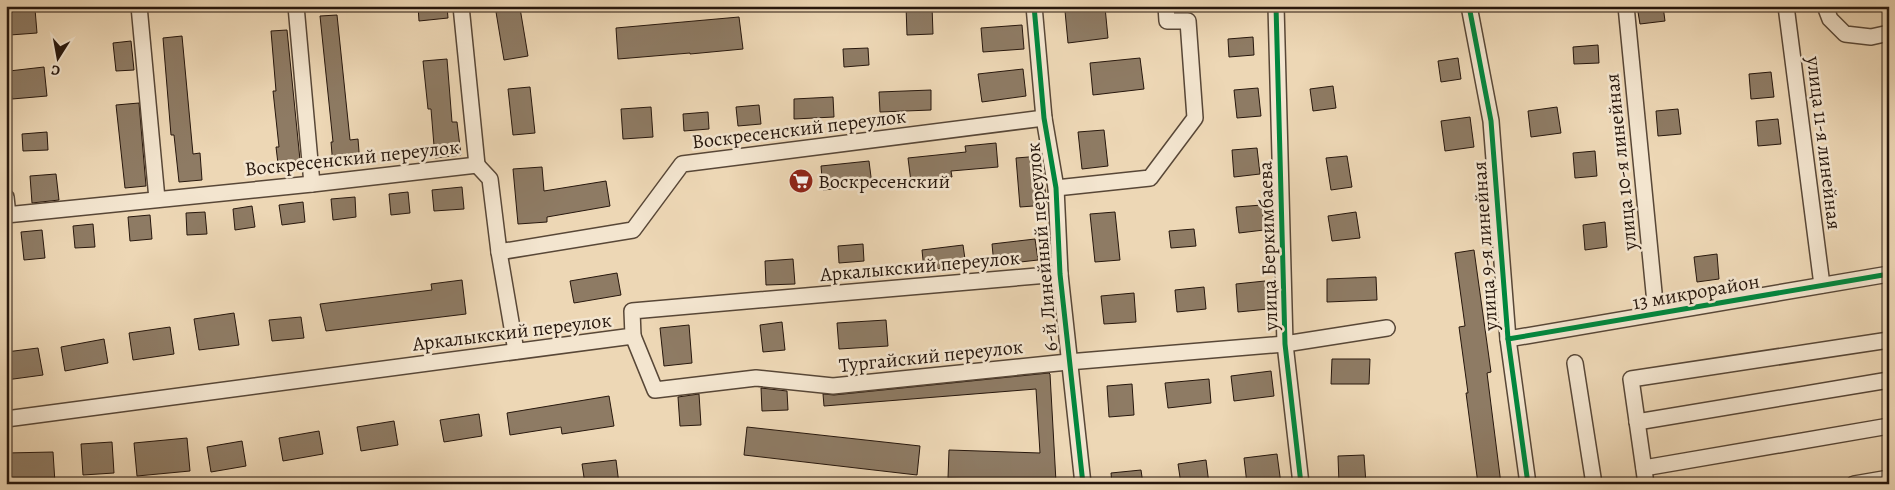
<svg xmlns="http://www.w3.org/2000/svg" width="1895" height="490" font-family="Alegreya,serif">
<style>
.building{fill:#8e7b64;stroke:#27170d}
.lines{fill:none;stroke-linecap:round;stroke-linejoin:round}
.minor-casing{stroke:#584737;stroke-width:18}
.minor{stroke:#f3e5cf;stroke-width:15}
.cycleway-casing{stroke:#f3e5cf;stroke-width:8}
.cycleway{stroke:#00873e;stroke-width:5}
.labels{text-anchor:middle;dominant-baseline:central;stroke-width:5;stroke-linejoin:round;paint-order:stroke}
.street-label{font-size:20px;fill:#27170d;stroke:#f3e5cf}
.poi-label{font-size:20px;fill:#27170d;stroke:#f3e5cf;text-anchor:start}
</style>
<rect width="100%" height="100%" fill="#edd7b5"/>
<filter id="stains"><feTurbulence type="fractalNoise" baseFrequency=".004" numOctaves="4"/><feColorMatrix values="0 0 0 0 .2 0 0 0 0 .09 0 0 0 0 .02 0 0 0 .5 -.17"/></filter>
<radialGradient id="worn" r=".72"><stop offset=".6" stop-color="#630" stop-opacity="0"/><stop offset="1" stop-color="#630" stop-opacity=".3"/></radialGradient>
<g class="building">
<path d="M418,6H447L448,18L419,21Z"/>
<path d="M906,6H932L933,34L907,35Z"/>
<path d="M1637,6H1663L1665,21L1640,24Z"/>
<path d="M1105,7L1108,38L1068,43L1065,11Z"/>
<path d="M520,8L528,56L504,60L496,12Z"/>
<path d="M35,9L37,33L10,35L7,11Z"/>
<path d="M337,15L350,140L358,139L360,164L333,166L331,142H333L320,16Z"/>
<path d="M739,17L743,49L690,54V53L618,59L616,28Z"/>
<path d="M1022,25L1024,49L983,52L981,28Z"/>
<path d="M287,30L301,170L279,172L276,147H279L273,91H276L271,31Z"/>
<path d="M182,36L193,154L200,153L202,180L179,182L174,135H171L163,38Z"/>
<path d="M1253,37L1254,55L1229,57L1228,39Z"/>
<path d="M131,41L134,70L116,71L113,43Z"/>
<path d="M1598,45L1599,63L1574,64L1573,47Z"/>
<path d="M868,48L869,65L844,67L843,49Z"/>
<path d="M1140,58L1144,89L1093,95L1090,63Z"/>
<path d="M1458,58L1461,79L1441,82L1438,61Z"/>
<path d="M447,59L452,122H457L461,155L435,158L431,109H428L423,61Z"/>
<path d="M44,67L47,96L12,99L9,71Z"/>
<path d="M1023,69L1026,96L982,102L978,74Z"/>
<path d="M1771,72L1774,97L1751,99L1749,74Z"/>
<path d="M1333,86L1336,108L1313,111L1310,89Z"/>
<path d="M530,87L535,133L513,135L508,89Z"/>
<path d="M1258,88L1261,116L1237,118L1234,90Z"/>
<path d="M931,90V110L880,112L879,92Z"/>
<path d="M833,97L834,117L794,119V99Z"/>
<path d="M139,103L146,186L125,188L116,105Z"/>
<path d="M759,105L761,124L738,126L736,107Z"/>
<path d="M651,107L653,137L623,139L621,109Z"/>
<path d="M1557,107L1561,133L1531,137L1528,111Z"/>
<path d="M1678,109L1681,134L1658,136L1656,111Z"/>
<path d="M708,112L709,129L684,131L683,114Z"/>
<path d="M1470,117L1474,147L1445,151L1441,121Z"/>
<path d="M1778,119L1781,144L1758,146L1756,121Z"/>
<path d="M1104,130L1108,166L1082,169L1078,132Z"/>
<path d="M47,132L48,150L23,151L22,134Z"/>
<path d="M996,143L998,167L951,171L952,177L911,182L908,158L966,152L965,146Z"/>
<path d="M1257,148L1260,174L1234,177L1232,150Z"/>
<path d="M1595,151L1597,176L1575,178L1573,153Z"/>
<path d="M1041,156L1047,205L1020,207L1016,158Z"/>
<path d="M1347,156L1352,187L1331,190L1326,158Z"/>
<path d="M869,161L872,185L823,190L821,166Z"/>
<path d="M542,167L544,191L606,181L610,206L547,217V222L518,224L513,169Z"/>
<path d="M56,174L59,200L32,203L30,176Z"/>
<path d="M462,187L464,209L434,211L432,190Z"/>
<path d="M408,192L410,213L391,215L389,194Z"/>
<path d="M355,197L356,217L333,220L331,199Z"/>
<path d="M303,202L305,222L282,225L279,205Z"/>
<path d="M1262,205L1264,230L1239,233L1236,207Z"/>
<path d="M252,206L255,227L235,230L233,209Z"/>
<path d="M205,212L207,234L187,235L186,213Z"/>
<path d="M1115,212L1120,260L1095,262L1090,214Z"/>
<path d="M1356,212L1360,238L1332,241L1328,216Z"/>
<path d="M150,215L152,239L130,241L128,217Z"/>
<path d="M1605,222L1607,247L1585,250L1583,225Z"/>
<path d="M93,224L95,247L75,248L73,226Z"/>
<path d="M1194,229L1196,246L1171,248L1169,231Z"/>
<path d="M42,230L45,258L24,260L21,232Z"/>
<path d="M1035,239L1038,260L994,265L992,244Z"/>
<path d="M863,244L864,261L839,263L838,246Z"/>
<path d="M963,245L966,266L924,270L922,250Z"/>
<path d="M1474,250L1491,372L1487,373L1501,484H1478L1466,393H1468L1459,327L1465,326L1455,253Z"/>
<path d="M1717,254L1719,279L1697,282L1694,257Z"/>
<path d="M793,259L795,284L766,285L765,261Z"/>
<path d="M617,273L621,295L574,303L570,281Z"/>
<path d="M1376,277L1377,300L1327,302V279Z"/>
<path d="M462,280L466,314L326,331L320,304L432,290L431,284Z"/>
<path d="M1265,281L1268,309L1238,312L1236,284Z"/>
<path d="M1204,287L1206,309L1177,312L1175,290Z"/>
<path d="M1134,293L1136,322L1104,324L1101,296Z"/>
<path d="M234,313L239,345L199,350L194,319Z"/>
<path d="M301,317L304,338L272,341L269,320Z"/>
<path d="M886,320L888,346L839,349L837,323Z"/>
<path d="M782,322L785,350L763,352L760,325Z"/>
<path d="M689,325L692,363L664,366L660,328Z"/>
<path d="M170,327L174,354L133,360L129,333Z"/>
<path d="M104,339L108,363L65,371L61,347Z"/>
<path d="M38,348L43,375L6,380V352Z"/>
<path d="M1332,359H1370L1369,384H1331Z"/>
<path d="M1271,371L1274,396L1234,401L1231,376Z"/>
<path d="M1049,373L1050,374L1056,482L948,478L949,450L1040,453L1036,389L824,406L823,394L834,395Z"/>
<path d="M1209,379L1211,403L1168,408L1165,383Z"/>
<path d="M1132,384L1134,415L1109,417L1107,386Z"/>
<path d="M761,388L787,391L788,410L762,411Z"/>
<path d="M699,394L701,425L680,426L678,397Z"/>
<path d="M609,396L614,426L562,434L561,427L510,435L507,413Z"/>
<path d="M479,414L482,436L444,442L440,420Z"/>
<path d="M394,421L398,445L361,451L357,427Z"/>
<path d="M747,427L920,446L917,475L744,455Z"/>
<path d="M319,431L323,454L283,461L279,438Z"/>
<path d="M187,438L190,471L137,476L134,443Z"/>
<path d="M242,441L246,466L211,472L207,447Z"/>
<path d="M112,442L114,473L83,475L81,444Z"/>
<path d="M53,452L55,483L6,484V453Z"/>
<path d="M1277,454L1281,484H1247L1244,458Z"/>
<path d="M1364,455L1366,484H1339L1338,456Z"/>
<path d="M616,460L619,484H585L582,464Z"/>
<path d="M1206,460L1209,484H1181L1178,464Z"/>
<path d="M1141,470L1143,484H1112L1111,473Z"/>
</g>
<g class="lines">
<defs>
<g id="minor">
<path d="M139,6L157,199"/>
<path d="M296,6L312,184"/>
<path d="M461,6L477,165"/>
<path d="M1034,6L1044,118L1056,188L1060,274L1083,484"/>
<path d="M1276,6L1285,344L1301,484"/>
<path d="M1469,6L1491,121L1508,339L1528,484"/>
<path d="M1626,6L1656,313"/>
<path d="M1786,6L1822,285"/>
<path d="M1825,6L1830,19L1845,34L1871,37L1889,33"/>
<path d="M477,165L490,179L499,252L633,230L682,164L1044,118"/>
<path d="M1056,188L1150,178L1195,118L1188,21H1167L1166,6"/>
<path d="M6,197L8,215"/>
<path d="M6,215L312,184L477,165"/>
<path d="M499,252L516,351"/>
<path d="M633,336L655,390L756,378L833,386L1068,362L1285,344L1387,328"/>
<path d="M1508,339L1889,274"/>
<path d="M1575,363L1594,484"/>
<path d="M6,419L633,336L632,311L1060,274"/>
<path d="M1637,422L1889,380"/>
<path d="M1644,468L1889,426"/>
<path d="M1646,484L1631,379L1889,340"/>
<path d="M1854,484L1889,478"/>
</g>
</defs>
<use href="#minor" class="minor-casing"/>
<use href="#minor" class="minor"/>
<defs>
<g id="cycleway">
<path d="M1034,6L1044,118L1056,188L1060,274L1083,484"/>
<path d="M1276,6L1285,344L1301,484"/>
<path d="M1469,6L1491,121L1508,339L1528,484"/>
<path d="M1508,339L1889,274"/>
</g>
</defs>
<use href="#cycleway" class="cycleway-casing"/>
<use href="#cycleway" class="cycleway"/>
</g>
<defs>
<symbol id="supermarket-disc" viewBox="-11 -11 22 22"><circle r="9.5" fill="#8f2418" stroke="#f3e5cf"/><path d="M-6-5.5h2.5l.6 2H6L4.5 2H-2.5L-4.4-4H-6ZM-1.5 3.2a1.3 1.3 0 1 0 .1 0ZM3 3.2a1.3 1.3 0 1 0 .1 0Z" fill="#fff"/></symbol>
</defs>
<g fill-rule="evenodd">
<use href="#supermarket-disc" x="787" y="167" width="28" height="28"/>
</g>
<g class="labels">
<g class="street-label">
<text transform="translate(799 129) rotate(-7)">Воскресенский переулок</text>
<text transform="translate(1824 143) rotate(83)">улица 11-я линейная</text>
<text transform="translate(352 158) rotate(-6)">Воскресенский переулок</text>
<text transform="translate(1621 162) rotate(-96)">улица 10-я линейная</text>
<text transform="translate(1268 246) rotate(-92)">улица Беркимбаева</text>
<text transform="translate(1485 246) rotate(-94)">улица 9-я линейная</text>
<text transform="translate(1042 247) rotate(-95)">6-й Линейный переулок</text>
<text transform="translate(920 266) rotate(-5)">Аркалыкский переулок</text>
<text transform="translate(1696 292) rotate(-10)">13 микрорайон</text>
<text transform="translate(512 332) rotate(-7)">Аркалыкский переулок</text>
<text transform="translate(931 356) rotate(-6)">Тургайский переулок</text>
</g>
<g class="poi-label">
<text x="818" y="181">Воскресенский</text>
</g>
</g>
<rect width="1895" height="490" fill="none" stroke="#edd7b5" stroke-width="25"/>
<rect x="8" y="8" width="1880" height="475" fill="none" stroke="#27170d" stroke-width="2.5"/>
<rect x="12" y="12" width="1870" height="465" fill="none" stroke="#27170d"/>
<g transform="translate(58 58) rotate(191)" stroke="#f3e5cf" stroke-width="4" paint-order="stroke">
<path d="M0-4L9 19L0 12L-9 19Z" fill="#27170d"/>
<text y="-8" font-size="14" font-weight="bold" text-anchor="middle" fill="#27170d">С</text>
</g>
<rect width="100%" height="100%" filter="url(#stains)"/>
<rect width="100%" height="100%" fill="url(#worn)"/>
</svg>
